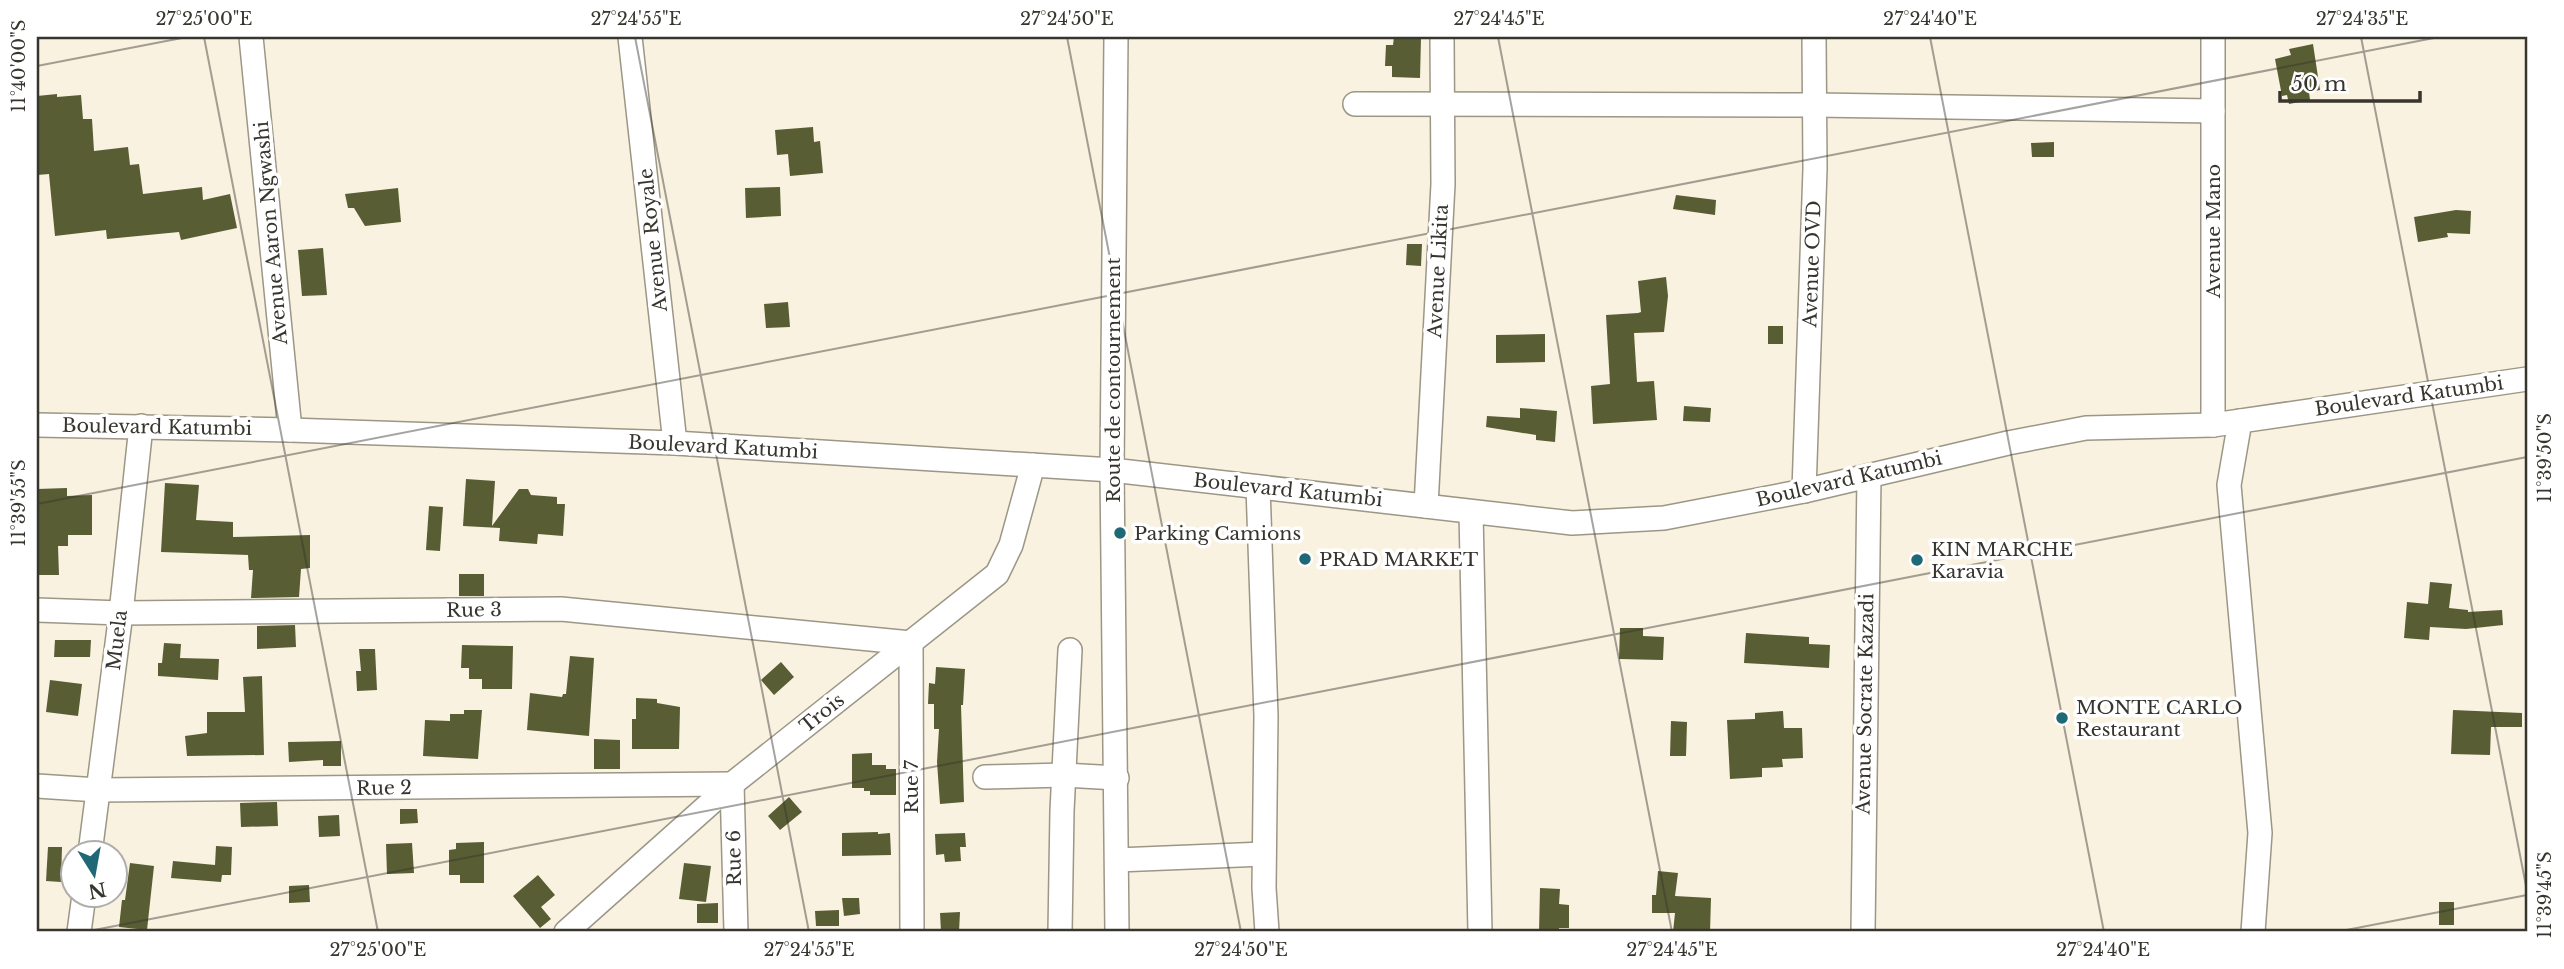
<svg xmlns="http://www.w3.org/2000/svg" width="2564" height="969" font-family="'Libre Baskerville',serif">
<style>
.building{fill:#585d33}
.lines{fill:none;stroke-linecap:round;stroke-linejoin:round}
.minor-casing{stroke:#9c9686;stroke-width:26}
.minor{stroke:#fff;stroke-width:23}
.ticks{fill:none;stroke:#37352e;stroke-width:2;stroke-opacity:0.45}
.poi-dot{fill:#1f6875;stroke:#fff;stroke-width:2.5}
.labels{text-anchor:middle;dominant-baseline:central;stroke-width:7;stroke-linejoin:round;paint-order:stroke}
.street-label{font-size:19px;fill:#37352e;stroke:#fff}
.poi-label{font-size:19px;fill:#37352e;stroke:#fff;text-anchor:start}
.neatline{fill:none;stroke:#37352e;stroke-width:2.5}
.ticks-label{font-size:18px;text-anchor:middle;fill:#37352e}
</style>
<rect width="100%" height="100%" fill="#f9f2e1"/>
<g class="building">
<path d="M1394,37L1421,38L1420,78L1392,77V66H1385L1386,45H1393Z"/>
<path d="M2313,44L2320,90L2309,92L2310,100L2289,104L2287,95L2282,96L2275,59L2291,55L2289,49Z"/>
<path d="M57,94V97L81,95L83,119H92L94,151L128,147L130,165L139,164L143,194L202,187L203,200L230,194L237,228L181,240L179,232L107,239L106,230L55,236L49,174L37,175V96Z"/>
<path d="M813,127L814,142L820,141L823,173L790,176L788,154L777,155L775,130Z"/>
<path d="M2054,142V157H2032L2031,143Z"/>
<path d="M780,187L781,216L746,218L745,188Z"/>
<path d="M398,188L401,222L365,226L354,208H348L345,194Z"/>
<path d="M1676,195L1716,200L1715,215L1673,209Z"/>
<path d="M2456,210L2471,211L2470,234L2447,233L2448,237L2418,242L2414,217Z"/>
<path d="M1407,244H1422L1421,266L1406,265Z"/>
<path d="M323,248L327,295L302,296L298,250Z"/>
<path d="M1666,277L1668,296L1664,332L1634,333L1637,382L1654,381L1657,420L1593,424L1591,386L1610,384L1606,315L1638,313L1641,312L1638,281Z"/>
<path d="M788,302L790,327L766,328L764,304Z"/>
<rect x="1768" y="326" width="15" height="18"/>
<path d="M1545,334V362L1496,363V335Z"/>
<path d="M1684,406L1711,408L1710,422L1683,421Z"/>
<path d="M1520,408L1557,411L1555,442L1536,440V435L1486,427L1487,416L1520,418Z"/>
<path d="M466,479L495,481L492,526L519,489H528L531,495L557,497V504H565L563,536L538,534L537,544L499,541L500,528L463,526Z"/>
<path d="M165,483L199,485L196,520L233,522V537L310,535V568L301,569L299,597L251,598L253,570H249L248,555L161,552Z"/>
<path d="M67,488V496L92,495V535H68V546H58L59,575H37V489Z"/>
<path d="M429,506L443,507L440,551L426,550Z"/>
<rect x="459" y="574" width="25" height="22"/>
<path d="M2430,582L2452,584L2449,608L2468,610V612L2502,610L2503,625L2466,629L2430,627L2429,640L2404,638L2407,602L2428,604Z"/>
<path d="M295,625L296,647L257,649V626Z"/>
<path d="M1620,628H1643V636L1664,637L1663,660L1619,659Z"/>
<path d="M1746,633L1809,637V644L1830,645L1829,668L1744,663Z"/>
<path d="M55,640H91L90,657H54Z"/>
<path d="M164,643L181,644L180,658L219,659L218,680L158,676V663H162Z"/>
<path d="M462,645L513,646L512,689H482V679H469V668H461Z"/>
<path d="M359,649H375L377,690L357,691L356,671H361Z"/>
<path d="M570,656L594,658L589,736L527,730L530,693L562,697L563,694H566Z"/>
<path d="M781,662L794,677L774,695L761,680Z"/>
<path d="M936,667L965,669L963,705H961L964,802L940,804L937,762L939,729H934V704H928L929,683L935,684Z"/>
<path d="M262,676L264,755L187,756L185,736L207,733V712H245L243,677Z"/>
<path d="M50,680L82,684L78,716L46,712Z"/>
<path d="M636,698L657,699V703L680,707L679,749H632V719H636Z"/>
<path d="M464,710H482L478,759L423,756L425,720L450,721V714H464Z"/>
<path d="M2453,710L2522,713V727H2491L2490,755L2451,754Z"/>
<path d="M1783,711L1784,728H1802L1803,758L1782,759L1783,767L1762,768V777L1730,779L1727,720L1755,719V713Z"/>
<path d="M1671,721L1687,722L1686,756H1670Z"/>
<path d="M594,739L620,740V769H594Z"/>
<path d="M341,741V766H323V760L289,762L288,742Z"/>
<path d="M872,753V765H886V769H896V795H870V791H864V788H852V754Z"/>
<path d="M789,797L802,812L780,830L768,816Z"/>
<path d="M277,802L278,826L241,827L240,803Z"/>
<path d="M400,809H417L418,823L400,824Z"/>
<path d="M339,815L340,836L319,837L318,816Z"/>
<path d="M878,832V834L890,833L891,855L842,856V833Z"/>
<path d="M965,833L966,847H960L961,861L945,862L944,854L936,855L935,834Z"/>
<path d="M484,842V883H460V875H449V850L456,849V843Z"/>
<path d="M412,843L414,873L387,874L386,844Z"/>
<path d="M216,846L232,847L231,875H222L221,882L171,878L173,861L215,865Z"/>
<path d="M48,847H62L61,882L46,881Z"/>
<path d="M130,863L154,866L147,930L119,927L122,900H125Z"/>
<path d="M684,863L711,866L706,902L679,899Z"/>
<path d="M1658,871L1678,873L1675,896L1711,898L1710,932H1673L1675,913H1652V895H1656Z"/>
<path d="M538,875L555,895L541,907L551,919L540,928L513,896Z"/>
<path d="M309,885L310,902L289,903V886Z"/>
<path d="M1540,888L1560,889L1559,904L1569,905V928H1559V932H1539Z"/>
<path d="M842,898H859L860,914L844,916Z"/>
<rect x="2439" y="902" width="15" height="23"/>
<path d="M718,903V923H697V904Z"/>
<path d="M839,910V926H816L815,911Z"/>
<path d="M960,912L959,932H941L940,913Z"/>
</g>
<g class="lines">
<defs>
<g id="minor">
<path d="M251,37L290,430"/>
<path d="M630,37L675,443"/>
<path d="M1116,37L1112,470L1117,932"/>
<path d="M2213,37V425"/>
<path d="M1355,104L1815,105L2213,111"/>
<path d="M2240,421L2229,485L2260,833L2253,932"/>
<path d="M37,425L290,430L675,443L1112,470L1572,523L1664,518L1804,491L2008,443L2086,428L2213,425L2527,379"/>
<path d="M1258,487L1266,716L1264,888L1267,932"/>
<path d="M1804,491L1815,169L1814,37"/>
<path d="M1426,506L1443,184L1442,37"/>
<path d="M1471,512L1480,932"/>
<path d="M37,610L121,613L561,609L911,643L912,932"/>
<path d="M985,777L1064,775L1117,778"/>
<path d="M37,786L98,790L732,784L736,932"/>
<path d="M90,853L121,613L141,426"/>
<path d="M1117,860L1264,854"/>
<path d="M79,932L84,895"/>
<path d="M566,932L732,784L997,574L1011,545L1033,465"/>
<path d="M1060,932L1062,811L1070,650"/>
<path d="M1863,932L1869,476"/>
</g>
</defs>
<use href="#minor" class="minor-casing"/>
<use href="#minor" class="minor"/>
</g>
<path class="ticks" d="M204,37L378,932M635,37L809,932M1067,37L1241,932M1498,37L1672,932M1930,37L2104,932M2361,37L2527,891M37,66L187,37M37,504L2439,37M84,932L2527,457M2336,932L2527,895"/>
<g class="poi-dot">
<circle cx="1120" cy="533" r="7"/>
<circle cx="1305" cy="559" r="7"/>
<circle cx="1917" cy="560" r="7"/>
<circle cx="2062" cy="718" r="7"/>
</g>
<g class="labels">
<g class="street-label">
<text transform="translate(2213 231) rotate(-90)">Avenue Mano</text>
<text transform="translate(271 233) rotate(-95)">Avenue Aaron Ngwashi</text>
<text transform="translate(653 240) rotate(-96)">Avenue Royale</text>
<text transform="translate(1812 264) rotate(-88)">Avenue OVD</text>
<text transform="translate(1438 271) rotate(-87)">Avenue Likita</text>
<text transform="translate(1113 380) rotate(-90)">Route de contournement</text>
<text transform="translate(2409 396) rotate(-8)">Boulevard Katumbi</text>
<text transform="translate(157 427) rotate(1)">Boulevard Katumbi</text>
<text transform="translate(723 447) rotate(3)">Boulevard Katumbi</text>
<text transform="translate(1849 479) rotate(-13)">Boulevard Katumbi</text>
<text transform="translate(1288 490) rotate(6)">Boulevard Katumbi</text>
<text transform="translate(474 610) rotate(-1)">Rue 3</text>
<text transform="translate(117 640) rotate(-83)">Muela</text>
<text transform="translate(1865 704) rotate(-89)">Avenue Socrate Kazadi</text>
<text transform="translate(822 713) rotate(-39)">Trois</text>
<text transform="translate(911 787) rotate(-90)">Rue 7</text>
<text transform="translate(384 788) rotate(-1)">Rue 2</text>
<text transform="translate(734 858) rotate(-91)">Rue 6</text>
</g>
<g class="poi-label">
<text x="1134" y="533">Parking Camions</text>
<text x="1931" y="549">KIN MARCHE<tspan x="1931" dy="22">Karavia</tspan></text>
<text x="1319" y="559">PRAD MARKET</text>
<text x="2076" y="707">MONTE CARLO<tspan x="2076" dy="22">Restaurant</tspan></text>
</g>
</g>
<rect width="2564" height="969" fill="none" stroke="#ffffff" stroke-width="77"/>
<g transform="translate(94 874) rotate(169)"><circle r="33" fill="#ffffff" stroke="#afaeab" stroke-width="2"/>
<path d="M0-5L12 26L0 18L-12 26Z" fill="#1f6875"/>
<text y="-10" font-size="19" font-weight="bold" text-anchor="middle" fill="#37352e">N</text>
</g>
<path d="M2280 91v10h140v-10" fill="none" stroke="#37352e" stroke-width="3.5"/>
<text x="2291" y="91" font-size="21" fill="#37352e" stroke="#ffffff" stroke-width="5" paint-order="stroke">50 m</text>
<rect x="38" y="38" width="2488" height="892" class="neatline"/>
<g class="ticks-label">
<text x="204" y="25">27°25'00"E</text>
<text x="636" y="25">27°24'55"E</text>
<text x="1067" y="25">27°24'50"E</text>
<text x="1499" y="25">27°24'45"E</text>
<text x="1930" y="25">27°24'40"E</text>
<text x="2362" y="25">27°24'35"E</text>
<text transform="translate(19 66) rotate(-90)" y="6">11°40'00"S</text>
<text transform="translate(2545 458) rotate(-90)" y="6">11°39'50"S</text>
<text transform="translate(19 503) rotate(-90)" y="6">11°39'55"S</text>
<text transform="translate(2545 895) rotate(-90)" y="6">11°39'45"S</text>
<text x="378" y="956">27°25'00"E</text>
<text x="809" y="956">27°24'55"E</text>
<text x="1241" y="956">27°24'50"E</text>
<text x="1672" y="956">27°24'45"E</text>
<text x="2103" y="956">27°24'40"E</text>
</g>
</svg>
